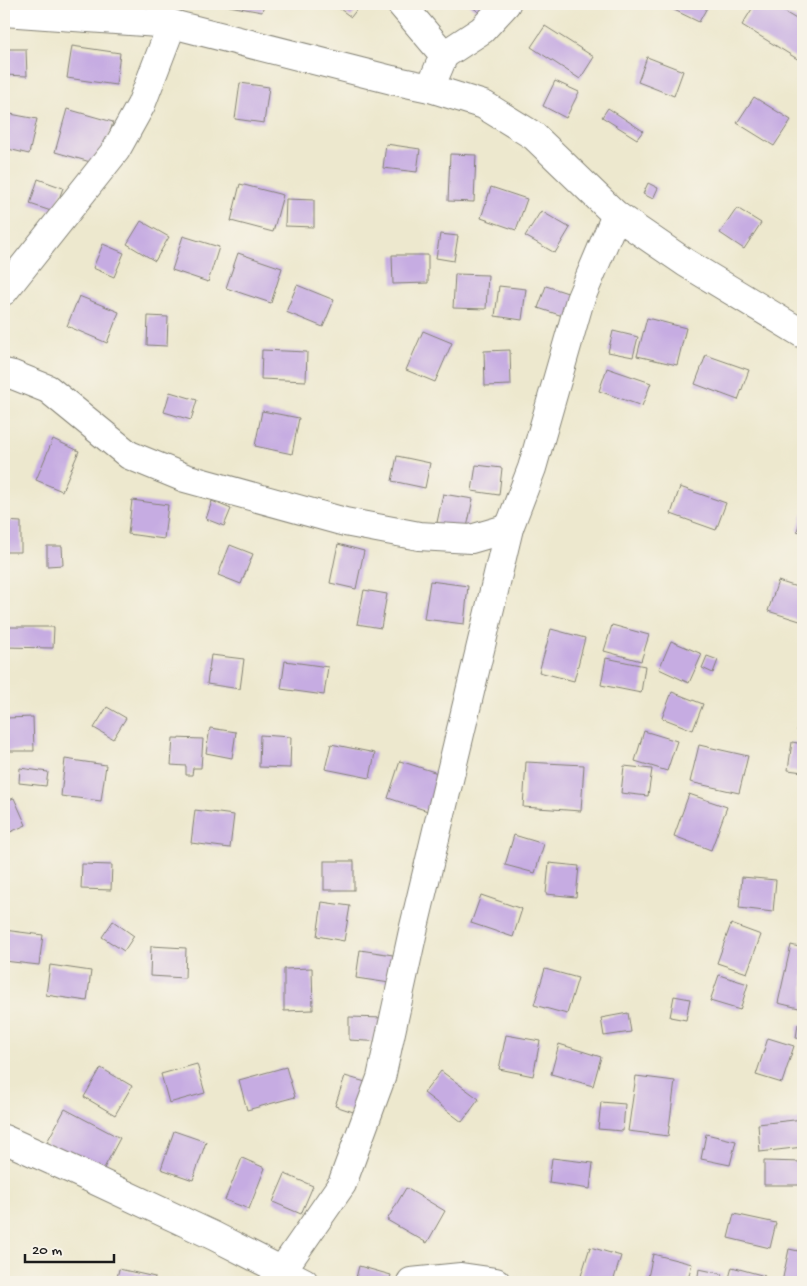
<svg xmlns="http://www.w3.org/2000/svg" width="807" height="1286" font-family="'Gochi Hand',sans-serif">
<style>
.building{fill:#c6ace2}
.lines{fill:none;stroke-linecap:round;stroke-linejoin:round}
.minor-casing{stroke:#848275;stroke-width:30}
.minor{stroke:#fff;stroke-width:28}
</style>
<rect width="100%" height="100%" fill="#f7f3e8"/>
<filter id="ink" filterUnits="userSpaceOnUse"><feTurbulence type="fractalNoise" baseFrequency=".02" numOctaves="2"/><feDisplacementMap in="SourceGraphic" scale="10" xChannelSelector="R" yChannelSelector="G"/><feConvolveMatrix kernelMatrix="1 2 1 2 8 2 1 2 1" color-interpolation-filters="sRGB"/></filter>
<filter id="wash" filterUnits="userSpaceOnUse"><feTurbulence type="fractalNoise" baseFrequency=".0096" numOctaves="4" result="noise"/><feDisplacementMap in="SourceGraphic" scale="20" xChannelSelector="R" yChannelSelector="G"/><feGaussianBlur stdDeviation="1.12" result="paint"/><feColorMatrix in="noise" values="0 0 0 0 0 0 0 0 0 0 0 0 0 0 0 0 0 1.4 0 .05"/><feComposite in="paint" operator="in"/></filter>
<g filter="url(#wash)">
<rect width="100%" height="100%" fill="#ede8ce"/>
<g id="blocks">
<g class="building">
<path d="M229,4H264L262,12L229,6Z"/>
<path d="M333,4H361L351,17Z"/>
<path d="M468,4H488L480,13Z"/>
<path d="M669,4H709L699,22L668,7Z"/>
<path d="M755,4H771L803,23V53L799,60L742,25Z"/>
<path d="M545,26L594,57L580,79L531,47Z"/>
<path d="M72,46L120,53L116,85L67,78Z"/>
<path d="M4,49H26L27,76L4,75Z"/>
<path d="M647,57L683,71L674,96L638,82Z"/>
<path d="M555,81L579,92L566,118L543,106Z"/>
<path d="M240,83L269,87L264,123L235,119Z"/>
<path d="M754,97L791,120L774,146L737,123Z"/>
<path d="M608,108L643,131L637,139L602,117Z"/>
<path d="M67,109L113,122L101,165L55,152Z"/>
<path d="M5,113L37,119L29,154L4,148Z"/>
<path d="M386,144L420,149L417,172L383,168Z"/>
<path d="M450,154L476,155L474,202L448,201Z"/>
<path d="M38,179L63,188L54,212L30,204Z"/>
<path d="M648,183L658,188L653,199L643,194Z"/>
<path d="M240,184L283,195L273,232L231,221Z"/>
<path d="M491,187L527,199L516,230L481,218Z"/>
<path d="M286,199L314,200V227L285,226Z"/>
<path d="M737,208L761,223L744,249L720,233Z"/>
<path d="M541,211L570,228L555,253L525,236Z"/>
<path d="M141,221L169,237L155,261L127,244Z"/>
<path d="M440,234L458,236L454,261L436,258Z"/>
<path d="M183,236L219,247L208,282L172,270Z"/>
<path d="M103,244L124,253L114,277L93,268Z"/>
<path d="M238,253L282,268L271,303L226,288Z"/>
<path d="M392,255H428V283L393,284Z"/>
<path d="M455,274L488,275L486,309L453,308Z"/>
<path d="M297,285L334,300L323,327L286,312Z"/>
<path d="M499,286L526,289L522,320L495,316Z"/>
<path d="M546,286L580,297L572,319L538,308Z"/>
<path d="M79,296L119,312L107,343L67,326Z"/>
<path d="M148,316L168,317L167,346L147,345Z"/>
<path d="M647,318L686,328L677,365L637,356Z"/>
<path d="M423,331L452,343L435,382L406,370Z"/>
<path d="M613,331L638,337L633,357L608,352Z"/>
<path d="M262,350L307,352L306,381L261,379Z"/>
<path d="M510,350L511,385L485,386L484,351Z"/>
<path d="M706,355L749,370L738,400L695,384Z"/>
<path d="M607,368L651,383L642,406L599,391Z"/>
<path d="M170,392L197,400L191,420L164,412Z"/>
<path d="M262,411L299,418L292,454L255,446Z"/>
<path d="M53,439L79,451L62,491L36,480Z"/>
<path d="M397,456L430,463L425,488L392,481Z"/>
<path d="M476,465L502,468L499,495L472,491Z"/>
<path d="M680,487L726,503L716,530L671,514Z"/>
<path d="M443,494L473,499L465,537L435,532Z"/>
<path d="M132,500L168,505L164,539L128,534Z"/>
<path d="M212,501L231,509L224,526L206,519Z"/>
<path d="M803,513V533L797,531Z"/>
<path d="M4,521L21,522V552H4Z"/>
<path d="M338,544L364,551L356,589L330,583Z"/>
<path d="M230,545L253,554L241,584L218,575Z"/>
<path d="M47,546H62L63,565L47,566Z"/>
<path d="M430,581L468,586L464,624L424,619Z"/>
<path d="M778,581L803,589V622L768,611Z"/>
<path d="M364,590L387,594L381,628L357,624Z"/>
<path d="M612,625L649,635L641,661L604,651Z"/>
<path d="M4,627H54L53,648L4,647Z"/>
<path d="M551,629L585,638L574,681L539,672Z"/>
<path d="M671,641L702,654L689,683L659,669Z"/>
<path d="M211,655L244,659L240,689L207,684Z"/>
<path d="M707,656L718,660L713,673L702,668Z"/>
<path d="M606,658L645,666L641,693L601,685Z"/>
<path d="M285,661L328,667L324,695L281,689Z"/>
<path d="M672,692L703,704L693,730L662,718Z"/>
<path d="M107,707L126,718L113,739L94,728Z"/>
<path d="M801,711H803V733L797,731Z"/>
<path d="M33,717L34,751H6V718Z"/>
<path d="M210,728L236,732L232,758L206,753Z"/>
<path d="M644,731L677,741L667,771L635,761Z"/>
<path d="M260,735L291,737L290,768L259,767Z"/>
<path d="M173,738L203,739L201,768H193L192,775H186V766L171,765Z"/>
<path d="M792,742L803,744V772L788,770Z"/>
<path d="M331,744L375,753L370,778L325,769Z"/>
<path d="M699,745L748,756L739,793L690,782Z"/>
<path d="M65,759L106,765L101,801L61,796Z"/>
<path d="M400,761L444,775L431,812L388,798Z"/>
<path d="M526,762L584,765L581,811L523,807Z"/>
<path d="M624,766L652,769L648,796L621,793Z"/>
<path d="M20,768L48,772L46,786L19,783Z"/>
<path d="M689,794L727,807L711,850L674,836Z"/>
<path d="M14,798L26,825L8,833L4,823V802Z"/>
<path d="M195,810L234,815L230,848L191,843Z"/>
<path d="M514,835L544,844L535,873L505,865Z"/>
<rect x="324" y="861" width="30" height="29"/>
<path d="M549,863L579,866L576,897L546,894Z"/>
<path d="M4,864H6L7,901H4Z"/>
<path d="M82,864L112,865L111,890L81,889Z"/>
<path d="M742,877L776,880L773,912L739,908Z"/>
<path d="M481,895L522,909L513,937L471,923Z"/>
<path d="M322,902L350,906L344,941L317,936Z"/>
<path d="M113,921L134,936L124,951L102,937Z"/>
<path d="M731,924L761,935L747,973L717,963Z"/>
<path d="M4,930L43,935L39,965L4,961Z"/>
<path d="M791,945L803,948V1009L778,1003Z"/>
<path d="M151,946L186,948L185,978L150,976Z"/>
<path d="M360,950L393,955L390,983L356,978Z"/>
<path d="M50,965L91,971L87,1001L46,995Z"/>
<path d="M312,968L313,1010L284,1011V969Z"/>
<path d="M545,969L578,978L567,1014L534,1005Z"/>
<path d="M719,975L748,984L740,1010L710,1001Z"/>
<path d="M674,996L690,999L686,1020L670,1017Z"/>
<path d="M628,1013L631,1032L604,1036L601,1018Z"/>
<path d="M349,1017L385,1018L384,1042L349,1040Z"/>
<path d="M798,1024L803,1025V1039L796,1038Z"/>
<path d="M506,1035L540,1041L533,1076L499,1069Z"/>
<path d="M768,1038L794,1046L782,1083L756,1075Z"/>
<path d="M559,1044L601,1057L593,1086L551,1074Z"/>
<path d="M197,1064L205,1093L169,1103L161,1074Z"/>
<path d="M286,1067L295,1097L247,1110L239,1080Z"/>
<path d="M101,1068L132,1086L115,1115L84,1097Z"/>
<path d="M441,1071L479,1099L462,1122L424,1093Z"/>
<path d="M345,1076L379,1086L369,1117L335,1106Z"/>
<path d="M636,1076L675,1081L668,1136L628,1131Z"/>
<path d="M601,1102L625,1104L623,1131L598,1129Z"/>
<path d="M65,1109L120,1138L102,1172L42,1151Z"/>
<path d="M803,1119V1147L760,1152L758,1124Z"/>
<path d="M174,1131L206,1142L193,1180L161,1169Z"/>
<path d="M706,1134L736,1141L730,1165L701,1159Z"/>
<path d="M242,1158L265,1168L249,1209L225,1200Z"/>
<path d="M552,1158L593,1163L590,1189L549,1183Z"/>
<path d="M764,1161L803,1162V1185H764Z"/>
<path d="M285,1174L313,1186L301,1214L273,1202Z"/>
<path d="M406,1188L445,1211L427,1243L387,1220Z"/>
<path d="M734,1214L776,1223L770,1248L728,1238Z"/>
<path d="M590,1247L621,1256L613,1282H600L581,1276Z"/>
<path d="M789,1249L803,1252V1282H782Z"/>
<path d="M653,1254L692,1264L687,1282H647Z"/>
<path d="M359,1266L391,1275L389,1282H355Z"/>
<path d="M732,1267L765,1276L763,1282H728Z"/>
<path d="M119,1269L155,1277L154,1282H116Z"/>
<path d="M699,1269L723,1274L721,1282H697Z"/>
</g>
</g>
</g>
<g filter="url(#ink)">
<use href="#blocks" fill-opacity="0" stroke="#848275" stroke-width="1"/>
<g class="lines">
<defs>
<g id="minor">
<path d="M401,4L444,55L430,88"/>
<path d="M4,12L172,24L392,80L430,88L484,105L534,136L616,215L686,263L803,334"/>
<path d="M444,55L482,30L506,4"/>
<path d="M4,291L116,150L141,105L172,24"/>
<path d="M4,373L13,375L48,389L129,455L185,478L345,522L419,536L471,539L509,528"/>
<path d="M4,1139L73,1170L214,1236L304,1282"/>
<path d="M274,1282L342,1184L381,1078L413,931L509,528L532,468L580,300L616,215"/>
<path d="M411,1282L461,1277L496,1282"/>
</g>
</defs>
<use href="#minor" class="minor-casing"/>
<use href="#minor" class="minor"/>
</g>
</g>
<rect width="807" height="1286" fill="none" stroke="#f7f3e8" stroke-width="20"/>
<path d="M25 1254v8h89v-8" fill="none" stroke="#1c1c1c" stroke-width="2.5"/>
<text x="32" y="1254" font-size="15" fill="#1c1c1c" stroke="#f7f3e8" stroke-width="4" paint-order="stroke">20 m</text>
</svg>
